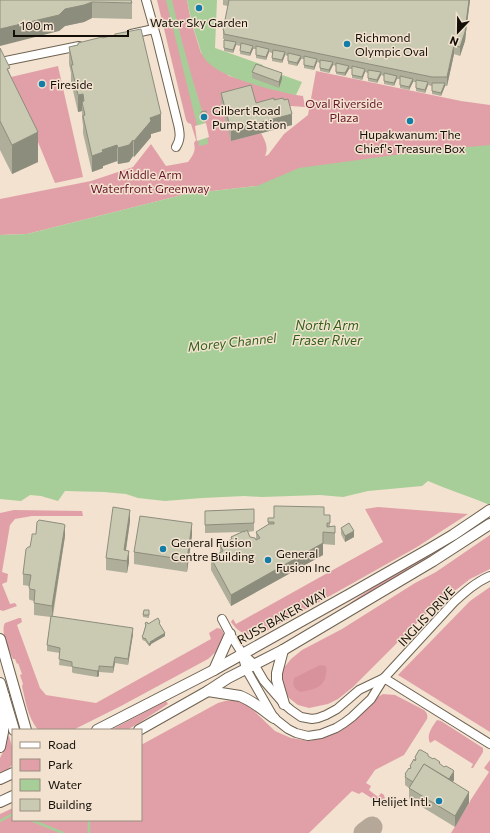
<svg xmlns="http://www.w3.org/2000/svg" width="490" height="833" font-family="Commissioner,sans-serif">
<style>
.green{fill:#e1a0a8}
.forest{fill:#d8929b}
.water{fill:#a7ce98}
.pier{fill:#f2e2cf}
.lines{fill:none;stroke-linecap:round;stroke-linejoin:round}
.stream{stroke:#a7ce98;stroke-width:2.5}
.taxiway{stroke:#b6a899;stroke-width:21}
.minor-casing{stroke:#6f6251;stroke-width:10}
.major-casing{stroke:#6f6251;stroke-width:12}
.minor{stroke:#fff;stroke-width:8}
.major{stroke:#fff;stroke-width:10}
.wall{fill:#aeae9a}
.shaded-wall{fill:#8d8d7d}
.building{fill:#cacab3;stroke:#8d8d7d}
.poi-dot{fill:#127da7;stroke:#f2e2cf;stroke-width:1.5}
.labels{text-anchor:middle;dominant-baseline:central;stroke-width:3;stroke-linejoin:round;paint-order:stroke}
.poi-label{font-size:12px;fill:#130e08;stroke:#f2e2cf;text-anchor:start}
.park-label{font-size:12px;fill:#68162b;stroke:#f2e2cf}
.street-label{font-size:12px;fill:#130e08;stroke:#f2e2cf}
.water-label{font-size:13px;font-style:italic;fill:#32621a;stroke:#f2e2cf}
</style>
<rect width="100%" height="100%" fill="#f2e2cf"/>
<g class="green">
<path d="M157,0H187L191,21L201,53L229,76L296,95L303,96L305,107L291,106L283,109L231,141L261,133C265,141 269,147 265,156L268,155L284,134L308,115L316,71L461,101L490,105V168L257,186L186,194L27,234L0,235V199L91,181L133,167L151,144L166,166L188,162C193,155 196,151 194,143L196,140L191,124L188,123L186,120Z"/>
<path d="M58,66L83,177L55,183L11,77Z"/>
<path d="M378,507L468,514L417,547L337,592L259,635C246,636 239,633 231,622L233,619L236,624L383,542L365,509Z"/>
<path d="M14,510L82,511L83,516H32L15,519L10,525L2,572L8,574L7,582L2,584L10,604L15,603L17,606L3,611L0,610V513Z"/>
<path d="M490,535V569L470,579L430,610L353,687L338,699L328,704L309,708L298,705L289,698L285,691L281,677L283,669L291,659L302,650L342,629L415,583L436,572Z"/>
<path d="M444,545L446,548L351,605L350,603L381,582Z"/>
<path d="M490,587V732L398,675L470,601Z"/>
<path d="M19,618H21L22,622L17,625L40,688L46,695L96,703L211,639L209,633L217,628L221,629C230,640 216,652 208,659L121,706L73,730H38C27,715 26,703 22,686L23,684L20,675L22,674L18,663L17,664L15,659H13C9,650 0,631 5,623Z"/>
<path d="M383,694L395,695L424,710C427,713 428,715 427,719L404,755L375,770L366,783L371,786L369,790L378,797L381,793L384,795L385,799L376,801L362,792L359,794L352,791L309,833H0V814L13,808V820H141V745L218,703L225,701L234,700L244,704L253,710L275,731L291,738L310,741L340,730L374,699Z"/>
<path d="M166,701L168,704L142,721L127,730H111Z"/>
<path d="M437,720L441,721L483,748V752L473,768H471L473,764L435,740L430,743C426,735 432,727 437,720Z"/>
<path d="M9,736L13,750V764L8,769L0,773V758L4,750L7,737Z"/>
<path d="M490,760V833H451L470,802V801L489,772L484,768Z"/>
</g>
<path class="forest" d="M320,665L326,666C327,671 326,674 325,679C321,689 310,690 300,692C294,688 292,686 294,678Z"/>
<g class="water">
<path d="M166,0H172C178,27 185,54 193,81C199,101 207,122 208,144L199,146L197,125Z"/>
<path d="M187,0H217L215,48L263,65V68L302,82L296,95C273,90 219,78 205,59C201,54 200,48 198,42C193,28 190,15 187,0Z"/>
<path d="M490,145V505C469,496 448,490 428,481L422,486L368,491L343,497L320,495L262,497L244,496L202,498L165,501L138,498L126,494L104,492L65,491L58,501L41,496L30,495L21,501L0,499V235L27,234L186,194L257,186L299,168L425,151Z"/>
</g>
<path class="pier" d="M206,123L209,137L197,141L195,126Z"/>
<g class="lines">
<g class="stream">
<path d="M31,820L63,833"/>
<path d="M0,821L13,814"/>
<path d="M89,833V820"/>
</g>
<path class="taxiway" d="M364,833L372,827"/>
<defs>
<g id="minor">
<path d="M146,0L157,39L178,124C180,133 181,139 176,147"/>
<path d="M131,34L154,29"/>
<path d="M0,62L79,46"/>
<path d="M222,619L230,634L242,653L254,664L264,681L284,704L291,710L301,717L312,719L318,718L326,715L337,709L359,690L384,678"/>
<path d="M242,653L246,669L274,718L288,729L296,733L308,736L321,734L336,728L344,723L352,717L371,699L384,678L454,602C465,592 476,582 490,576"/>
<path d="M384,678L490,744"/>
</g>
<g id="major">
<path d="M0,639L26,730"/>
<path d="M283,650L277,673V680L284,704"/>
<path d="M214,670L230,634"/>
<path d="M0,683L14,730"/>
<path d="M208,691L240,696C253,701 263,710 274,718"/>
<path d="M97,730L214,670L350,594L431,548L453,535L490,510"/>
<path d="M139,730L208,691L228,678L283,650L433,561L490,524"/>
<path d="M0,747L3,732L4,696"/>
<path d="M0,779L13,773"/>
<path d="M0,802L13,796"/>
</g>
</defs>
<use href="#minor" class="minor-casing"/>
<use href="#major" class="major-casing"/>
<use href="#minor" class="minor"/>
<use href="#major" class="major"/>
</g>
<g class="wall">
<path d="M0,0L132,3V19L92,18L84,22L65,26L59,31Z"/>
<path d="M223,0H470L466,32L465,41L460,56L454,54L447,86H445L441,96L432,94V86L428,85L425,93L416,91V82H413L409,90L400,88V79H397L394,86L384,84V76L381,75L377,83L368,81V73L365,72L362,80L352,78V69H349L345,76L336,74V66L333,65L329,73L320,71V63L317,62L314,70L304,68V59H301L297,66L288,64V56L285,55L282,63L272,61V53L269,52L266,60L256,58V49H253L250,56L240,54L241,46L236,45L233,53L224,51V39H223V30L228,6L223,5Z"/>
<path d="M102,38L161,131L151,134V137L134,157L133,156L129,162L118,164L117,161L103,166V168L92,172L83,133V125L82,118V111L78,112L71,82V73L69,64V47Z"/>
<path d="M0,48L10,74L38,162L12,174L0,150Z"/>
<path d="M252,72L282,79L279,88L252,78Z"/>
<path d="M221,93L256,103L274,100L292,125L231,141L221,104Z"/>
<path d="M254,509V531L248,532L250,537L256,540V532L268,525V518L330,515V527L335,526V545L323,544V555L231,606L211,570V558L220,553V545L231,539V537L242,532L205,533V511Z"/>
<path d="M130,521L126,551L129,562L127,573L106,570V558Z"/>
<path d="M341,528L354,537L345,542L341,534Z"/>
<path d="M192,535L187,572L134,564V552Z"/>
<path d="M65,536L53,616L133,634L128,665L115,663L113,673L99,672V676L97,677L73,673L72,672V667L59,665L60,653L47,651V645L51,617L34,615V601L30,600L29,599V586L23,585V574Z"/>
<path d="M149,613V618L143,617V615Z"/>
<path d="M145,623L160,625L165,636L151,644V645L149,646L145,641H144L142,639V636L143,635L145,627Z"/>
<path d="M428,756L440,764L454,780L453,782L469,803L455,827L409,799V788L405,785V774L410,768V766L415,761V757Z"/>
</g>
<g class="shaded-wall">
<path d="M469,0H470L466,32L465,41L460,56V47Z"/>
<path d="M92,2V18L84,22L65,26L59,31L0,46V29L65,9Z"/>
<path d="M236,42V45L233,53V50Z"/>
<path d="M454,45V54L447,86V77Z"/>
<path d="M253,46V49L250,56V53Z"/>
<path d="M269,49V52L266,60V57Z"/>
<path d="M285,52V55L282,63V60Z"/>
<path d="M301,56V59L297,66V63Z"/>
<path d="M317,59V62L314,70V67Z"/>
<path d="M333,62V65L329,73V70Z"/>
<path d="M349,66V69L345,76V73Z"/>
<path d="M365,69V72L362,80V77Z"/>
<path d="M381,72V75L377,83V80Z"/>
<path d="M282,73V79L279,88V82Z"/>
<path d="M397,76V78L394,86V83Z"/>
<path d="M413,79V82L409,90V87Z"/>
<path d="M428,82V85L425,93V90Z"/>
<path d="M445,83V86L441,96V93Z"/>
<path d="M83,94V106L82,102V111L78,112V95Z"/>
<path d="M161,114V131L151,134V137L134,157V141L150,118Z"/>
<path d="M292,114V125L231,141V130Z"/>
<path d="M207,117V120L202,121V118Z"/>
<path d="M38,132V162L12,174V145Z"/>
<path d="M133,140V156L129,162L118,164V148Z"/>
<path d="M117,145V161L103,166V168L92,172V156L102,150Z"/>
<path d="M130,510V521L124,562V550Z"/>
<path d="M192,523V535L187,572V560Z"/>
<path d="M65,525V536L52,617V606Z"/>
<path d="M354,531V537L345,542V536Z"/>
<path d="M323,532V555L231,606V595Z"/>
<path d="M129,551V562L127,573V561Z"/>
<path d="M133,628V634L128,665V659Z"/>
<path d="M165,633V636L151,644V645L149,646V644L150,642Z"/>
<path d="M115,657V663L113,673V667Z"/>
<path d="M99,666V676L97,677V671Z"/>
<path d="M454,771V780L447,790V781Z"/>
<path d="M469,792V803L455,827V816Z"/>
</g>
<g class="building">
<path d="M0,0H131L132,3L92,2L84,5L65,9L59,15L0,29Z"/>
<path d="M229,0H469L466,23L465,32L460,47L454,45L447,77H432L224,34V31L223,30Z"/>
<path d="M141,29L161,114L150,118L151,121L134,141L133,140L129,145L118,148L117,145L102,150L103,152L92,156L83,116L85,115L82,102L84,101L83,94L78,95L71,65H73L69,47L78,45V43L102,37V38L115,35V34Z"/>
<path d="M224,40L236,42L233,50L224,48Z"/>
<path d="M241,43L253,46L250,53L240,51Z"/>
<path d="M256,46L269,49L266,57L256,55Z"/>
<path d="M0,48L10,68L7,69L38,132L12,145L0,121Z"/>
<path d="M273,50L285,52L282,60L272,58Z"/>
<path d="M288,53L301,56L297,63L288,61Z"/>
<path d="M304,56L317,59L314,67L304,65Z"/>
<path d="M320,60L333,62L329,70L320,68Z"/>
<path d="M336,63L349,66L345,73L336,72Z"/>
<path d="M256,64L282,73L279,82L252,72Z"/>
<path d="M352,66L365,69L362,77L352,75Z"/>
<path d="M368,70L381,72L377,80L368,78Z"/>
<path d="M384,73L397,76L394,83L384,81Z"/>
<path d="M400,76L413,79L409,87L400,85Z"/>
<path d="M416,80L428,82L425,90L416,88Z"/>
<path d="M432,83H445L441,93L432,91Z"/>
<path d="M251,85L256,103L274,98V100L283,98L284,100L288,99L292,114L231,130L221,93Z"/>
<path d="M206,111L207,117L202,118L201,112Z"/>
<path d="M274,506L324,507V515H330V523H327V527L335,526V533L323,532V543L231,595L211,558L223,551L220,545L232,539L231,537L244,531V532L247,530L250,537L255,538L256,540L260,538L256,532L269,524H274V522H268V518H274Z"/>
<path d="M113,507L130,510L124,550L129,551L127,561L106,558Z"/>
<path d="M254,509V523L205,525V511Z"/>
<path d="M140,516L192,523L187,560L134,552Z"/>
<path d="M39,520L63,524L65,525L52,606L34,603L35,590L30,589L29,587L31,575L23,574L26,549L28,547H30L32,536V534H36L37,522Z"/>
<path d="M349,523L354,531L345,536L341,528Z"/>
<path d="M144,610H149V615H143Z"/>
<path d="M51,616L133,628L128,659L115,657L113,667L99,666V670L97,671L73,667L72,666V662L59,659L60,648L47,645Z"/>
<path d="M158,618L160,622L159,623L165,633L150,642H151L149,644L145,638L144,639L142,636L143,635L146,625L145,623L147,622L148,624Z"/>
<path d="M419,750H421L428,754V756L433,759L434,758L440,762L439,763L444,767L446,766L453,770L454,771L449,779L424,764L413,782L405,777L406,775L405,774L409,768L410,769L411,767L410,766L414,759L415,761L416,759L415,757Z"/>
<path d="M424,764L469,792L455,816L409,788Z"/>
</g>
<g class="poi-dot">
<circle cx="199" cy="8" r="4"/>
<circle cx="347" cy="44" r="4"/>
<circle cx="42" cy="84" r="4"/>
<circle cx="204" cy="117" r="4"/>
<circle cx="410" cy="121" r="4"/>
<circle cx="163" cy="549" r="4"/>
<circle cx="268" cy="560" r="4"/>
<circle cx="439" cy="801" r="4"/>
</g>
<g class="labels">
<g class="poi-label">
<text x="199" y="22" text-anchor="middle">Water Sky Garden</text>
<text x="355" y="37">Richmond<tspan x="355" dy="14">Olympic Oval</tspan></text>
<text x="50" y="84">Fireside</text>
<text x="212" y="110">Gilbert Road<tspan x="212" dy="14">Pump Station</tspan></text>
<text x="410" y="134" text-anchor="middle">Hupakwanum: The<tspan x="410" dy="14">Chief's Treasure Box</tspan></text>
<text x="171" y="542">General Fusion<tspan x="171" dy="14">Centre Building</tspan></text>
<text x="276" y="553">General<tspan x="276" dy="14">Fusion Inc</tspan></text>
<text x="431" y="801" text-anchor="end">Helijet Intl.</text>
</g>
<g class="park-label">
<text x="344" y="103">Oval Riverside<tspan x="344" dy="14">Plaza</tspan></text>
<text x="150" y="174">Middle Arm<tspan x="150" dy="14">Waterfront Greenway</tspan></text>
</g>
<g class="street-label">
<text transform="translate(282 616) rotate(-29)">RUSS BAKER WAY</text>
<text transform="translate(426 616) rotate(-47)">INGLIS DRIVE</text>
</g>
<g class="water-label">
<text x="327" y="325">North Arm<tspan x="327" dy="15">Fraser River</tspan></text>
<text transform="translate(232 342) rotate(-6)">Morey Channel</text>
</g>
</g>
<rect x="12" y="729" width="130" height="92" fill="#f2e2cf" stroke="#998d7f"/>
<rect x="20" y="742" width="20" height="6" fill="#ffffff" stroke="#998d7f"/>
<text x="48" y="749" font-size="12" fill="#130e08">Road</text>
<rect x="20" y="759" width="20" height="12" fill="#e1a0a8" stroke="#998d7f"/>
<text x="48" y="769" font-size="12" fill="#130e08">Park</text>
<rect x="20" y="779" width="20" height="12" fill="#a7ce98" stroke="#998d7f"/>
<text x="48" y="789" font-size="12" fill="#130e08">Water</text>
<rect x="20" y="799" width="20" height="12" fill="#cacab3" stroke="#998d7f"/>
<text x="48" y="809" font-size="12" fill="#130e08">Building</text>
<g transform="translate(458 32) rotate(202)" stroke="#f2e2cf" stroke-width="3" paint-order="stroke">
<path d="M0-3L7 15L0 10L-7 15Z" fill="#130e08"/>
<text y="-6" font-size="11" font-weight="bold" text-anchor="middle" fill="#130e08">N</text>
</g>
<path d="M14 30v6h114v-6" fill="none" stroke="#130e08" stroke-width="2"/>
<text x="20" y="30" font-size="12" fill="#130e08" stroke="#f2e2cf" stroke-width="3" paint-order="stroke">100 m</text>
</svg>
